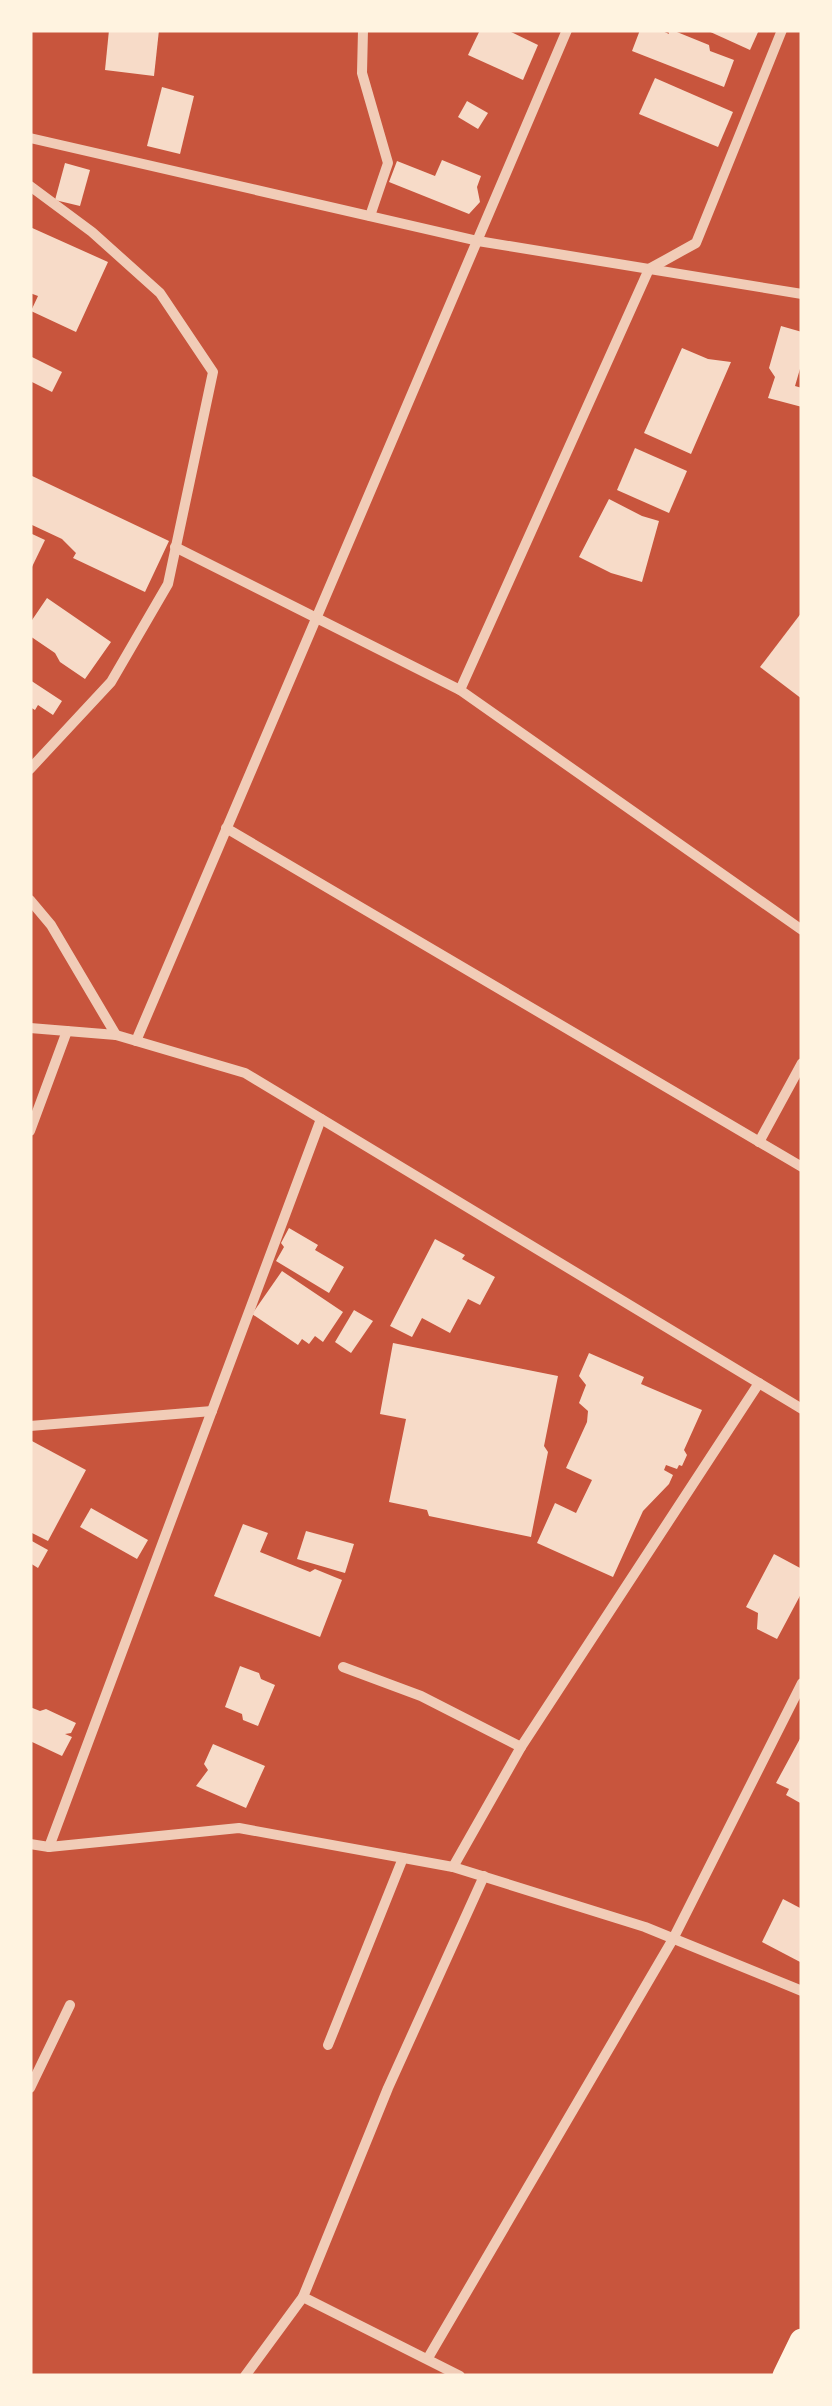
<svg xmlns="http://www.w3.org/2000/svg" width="832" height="2406" font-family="Mulish,sans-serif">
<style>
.building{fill:#f7dbc8}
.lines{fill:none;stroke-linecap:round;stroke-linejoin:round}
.minor{stroke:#f1ccb7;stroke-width:10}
.primary{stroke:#fff3e0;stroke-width:25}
</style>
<rect width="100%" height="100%" fill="#c8553d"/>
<g class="building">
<path d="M109,30H159L154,76L105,70Z"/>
<path d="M480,30H507L538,45L523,80L468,55Z"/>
<path d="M640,30H660L669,34L668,30H672L709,45L710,51L734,60L724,87L632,51Z"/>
<path d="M706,30H759L750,50Z"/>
<path d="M655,78L733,112L718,147L639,114Z"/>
<path d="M162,87L194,96L180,154L147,146Z"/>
<path d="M467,101L488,113L478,129L458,117Z"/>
<path d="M442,160L481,176L477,187L480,202L469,214L389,182L397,161L435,176Z"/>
<path d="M65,163L90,170L80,206L55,200Z"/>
<path d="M30,227L108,262L76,332L31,311L38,296L30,293Z"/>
<path d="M781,326L802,332V362L795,386L802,388V407L768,398L775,377L769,368Z"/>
<path d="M682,348L708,359L731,362L691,454L644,433Z"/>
<path d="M30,356L62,372L52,392L30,381Z"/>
<path d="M635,448L687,471L669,513L617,490Z"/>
<path d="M30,475L169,541L145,592L73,558L76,553L62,539L30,524Z"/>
<path d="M609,499L642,516L659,521L642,582L611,573L579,557Z"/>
<path d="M30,533L45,540L30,571Z"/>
<path d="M47,598L111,642L85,679L60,662L55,653L30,636V623Z"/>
<path d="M802,612V699L760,667Z"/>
<path d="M30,680L62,701L53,715L38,705L35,710L30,707Z"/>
<path d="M289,1228L318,1245L315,1250L344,1267L329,1293L276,1261L284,1247L281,1243Z"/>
<path d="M435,1239L465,1255L462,1259L495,1277L480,1305L468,1299L450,1333L422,1318L412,1337L390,1326Z"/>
<path d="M282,1271L343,1312L323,1342L315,1336L309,1344L302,1339L298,1345L252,1314Z"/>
<path d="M354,1310L373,1321L351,1353L335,1342Z"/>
<path d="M393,1343L558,1376L544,1446L548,1452L531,1537L429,1516L427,1510L389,1502L406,1419L380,1414Z"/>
<path d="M589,1353L644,1377L641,1384L702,1410L684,1450L687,1455L682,1466L679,1465L677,1469L666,1465L664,1470L673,1475L669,1484L643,1511L613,1577L537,1543L555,1503L576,1513L592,1480L566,1468L587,1422L588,1411L579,1403L586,1385L579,1376Z"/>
<path d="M30,1440L86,1470L48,1541L30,1532Z"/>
<path d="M91,1508L148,1540L137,1559L80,1527Z"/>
<path d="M243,1524L268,1533L260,1552L310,1572L315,1569L342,1580L320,1637L214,1596Z"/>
<path d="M306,1531L354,1544L345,1573L297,1559Z"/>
<path d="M30,1540L48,1550L38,1568L30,1563Z"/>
<path d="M774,1554L802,1569V1592L777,1639L757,1629L758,1613L746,1607Z"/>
<path d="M240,1666L259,1673L261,1679L275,1685L258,1726L243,1720L242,1714L225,1707Z"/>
<path d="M30,1707L40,1711L46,1709L76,1723L71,1733L65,1734L72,1737L62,1756L30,1741Z"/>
<path d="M802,1735V1804L786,1795L789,1789L776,1783Z"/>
<path d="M213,1744L265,1766L246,1808L196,1786L208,1770L204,1764Z"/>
<path d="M783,1899L802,1909V1963L762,1942Z"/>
</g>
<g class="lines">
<g class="minor">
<path d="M363,30L362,73L388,163L370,216"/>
<path d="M30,138L478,241L802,294"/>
<path d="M30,186L92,232L160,293L213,372L168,584L111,682L30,769"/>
<path d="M175,547L460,690L802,930"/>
<path d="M460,690L649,269L696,243L782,30"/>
<path d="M226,828L802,1167"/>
<path d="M30,900L51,925L116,1035"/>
<path d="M30,1028L116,1035L245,1073L802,1409"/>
<path d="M136,1041L567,30"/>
<path d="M30,1131L67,1031"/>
<path d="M759,1142L802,1063"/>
<path d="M30,1426L212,1411"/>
<path d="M343,1667L421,1696L521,1747L453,1867"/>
<path d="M521,1747L759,1383"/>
<path d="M30,1844L49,1847L239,1828L453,1867L645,1927L802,1991"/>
<path d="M49,1847L321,1119"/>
<path d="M328,2045L403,1858"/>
<path d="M30,2088L70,2005"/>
<path d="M303,2297L460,2376"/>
<path d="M428,2358L673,1939L802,1683"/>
<path d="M245,2376L303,2297L388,2088L484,1876"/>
</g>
<path class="primary" d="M785,2376L802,2341"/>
</g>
<rect width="832" height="2406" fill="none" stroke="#fff3e0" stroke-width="65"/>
</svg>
